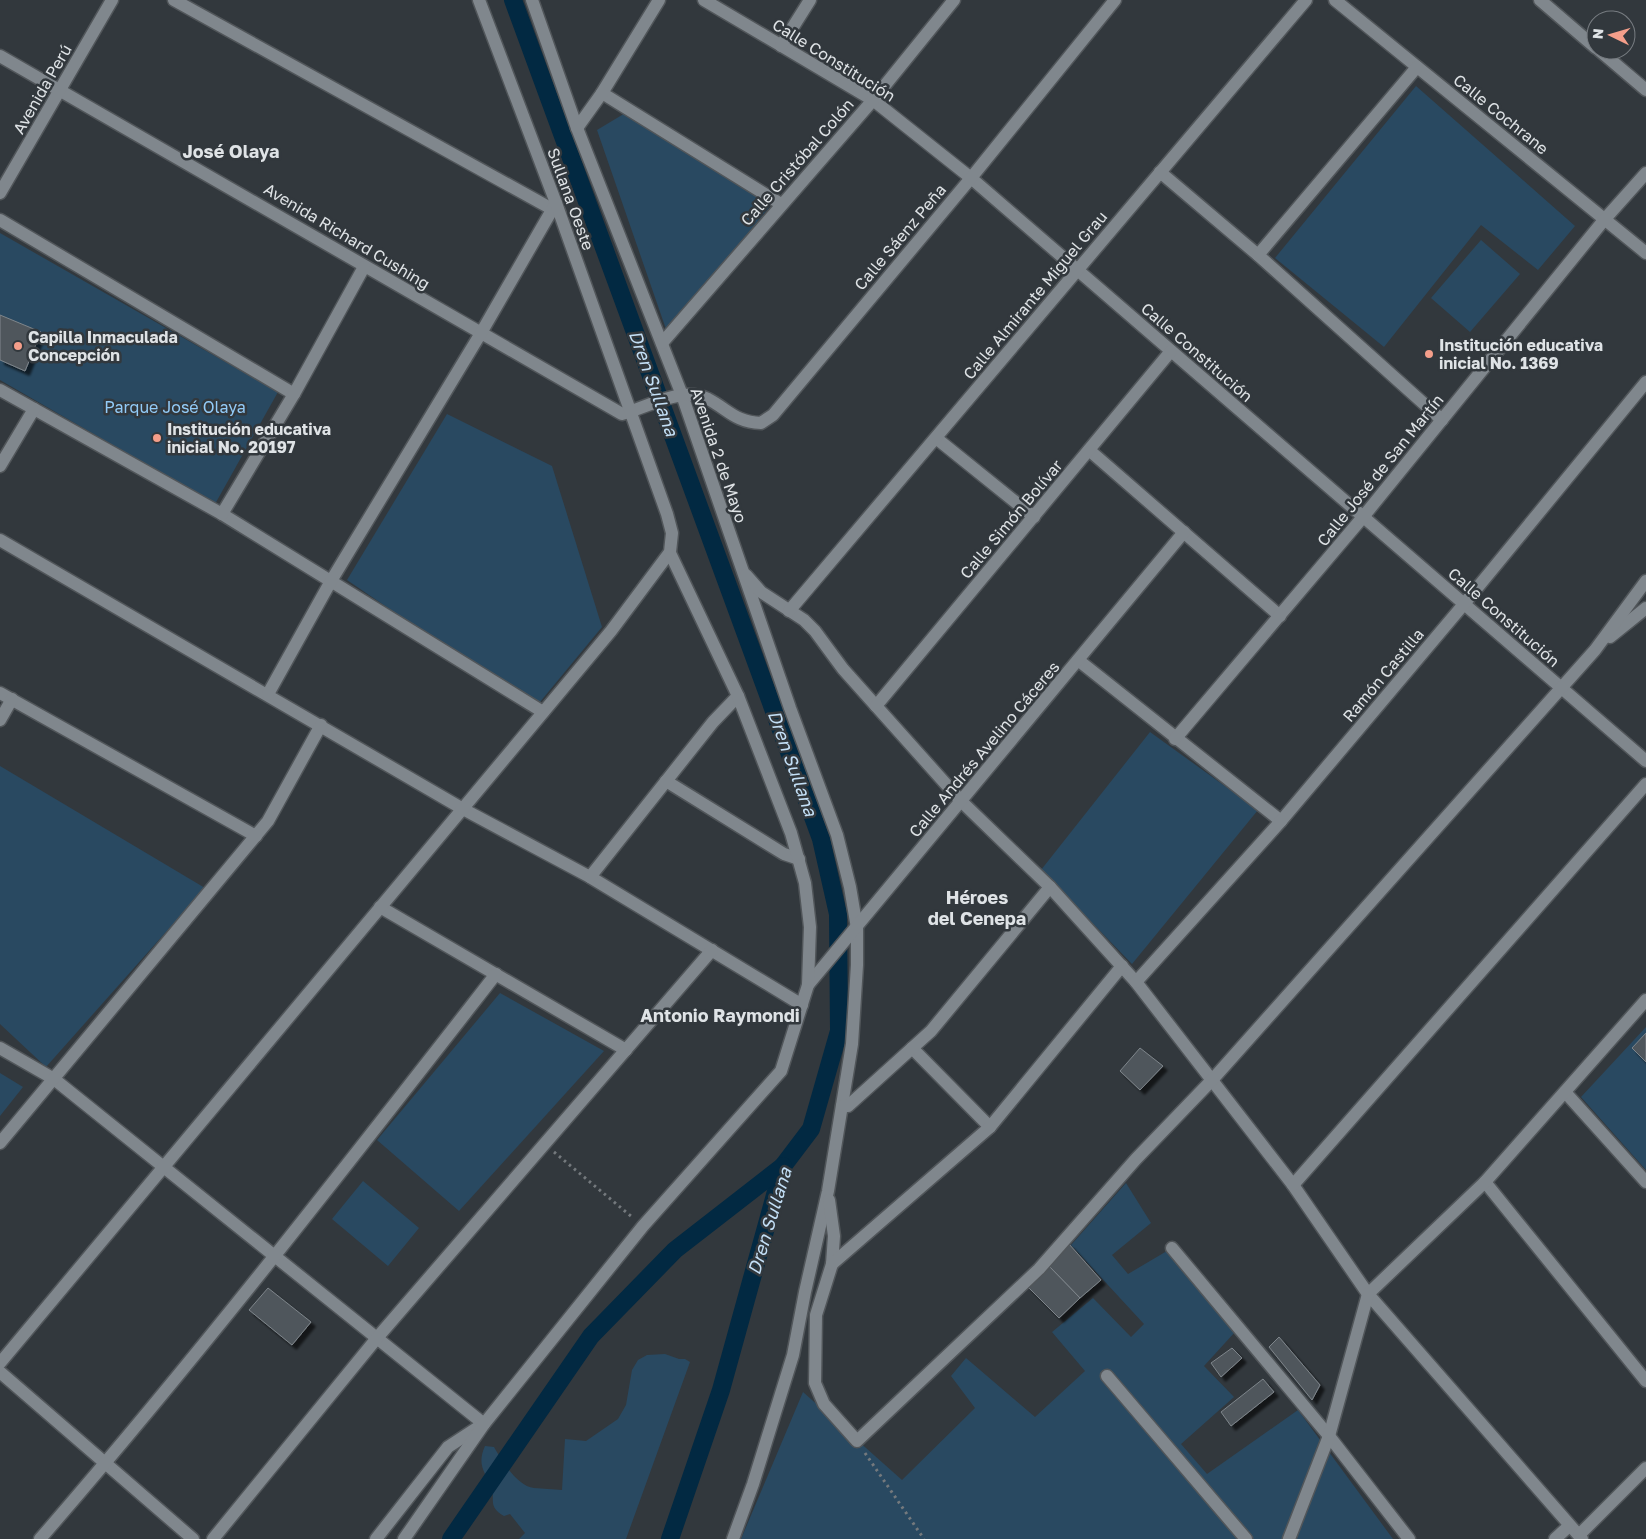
<svg xmlns="http://www.w3.org/2000/svg" width="1646" height="1539" font-family="'Golos Text',sans-serif">
<style>
.green{fill:#294961}
.lines{fill:none;stroke-linecap:round;stroke-linejoin:round}
.canal{stroke:#022942;stroke-width:18}
.building{fill:#50575c;stroke:#7e858b;filter:url(#shadow)}
.street-casing{stroke:#51565a;stroke-width:15}
.path{stroke:#74797d;stroke-width:3;stroke-dasharray:2.5 4;stroke-linecap:butt}
.street{stroke:#80878d;stroke-width:12}
.poi-dot{fill:#f49e8a;stroke:#32383d;stroke-width:2}
.labels{text-anchor:middle;dominant-baseline:central;stroke-width:5;stroke-linejoin:round;paint-order:stroke}
.street-label{font-size:16px;fill:#dfe3e6;stroke:#32383d}
.poi-label{font-size:16px;font-weight:bold;fill:#dfe3e6;stroke:#32383d;text-anchor:start}
.park-label{font-size:16px;fill:#92cbf8;stroke:#32383d}
.neighbourhood-label{font-size:18px;font-weight:bold;fill:#dfe3e6;stroke:#32383d}
.water-label{font-size:18px;font-style:italic;fill:#c3dff6;stroke:#32383d}
</style>
<defs>
<filter id="shadow"><feDropShadow dx="4.5" dy="4.5" stdDeviation="1" flood-color="#0009"/></filter>
</defs>
<rect width="100%" height="100%" fill="#32383d"/>
<g class="green">
<path d="M1416,86L1575,226L1538,270L1481,225L1384,347L1275,258Z"/>
<path d="M627,112L771,205L667,332L597,130Z"/>
<path d="M0,233L278,392L215,504L0,380Z"/>
<path d="M1481,240L1520,274L1470,332L1431,298Z"/>
<path d="M447,414L552,466L602,627L535,708L347,580Z"/>
<path d="M1150,732L1258,810L1132,964L1041,870Z"/>
<path d="M0,766L205,888L46,1067L0,1024Z"/>
<path d="M500,993L604,1051L459,1211L377,1140Z"/>
<path d="M1646,1027V1170L1581,1097Z"/>
<path d="M0,1073L23,1087L0,1116Z"/>
<path d="M363,1181L419,1228L388,1266L332,1219Z"/>
<path d="M1126,1183L1151,1223L1112,1255L1128,1274L1172,1248L1235,1332L1204,1366L1234,1397L1181,1444L1207,1474L1298,1410L1393,1539H741L803,1392L902,1480L975,1408L951,1376L966,1358L1035,1417L1085,1371L1052,1332L1093,1298L1131,1337L1144,1324L1071,1245Z"/>
<path d="M665,1354L679,1359H685L690,1362L626,1539H519L525,1533L510,1514L504,1516C487,1506 496,1500 491,1486C484,1471 477,1464 485,1446L494,1447C502,1461 517,1486 534,1488C543,1489 553,1489 562,1490L565,1439L586,1441L618,1419L626,1405L632,1370L638,1360L647,1355Z"/>
</g>
<g class="lines">
<g class="canal">
<path d="M513,0L821,839L838,914L839,1031L811,1129L783,1166L721,1390L670,1539"/>
<path d="M451,1539L591,1336L675,1250L783,1166"/>
</g>
</g>
<g class="building">
<path d="M0,315L41,332L25,371L0,360Z"/>
<path d="M1646,1033V1062L1632,1048Z"/>
<path d="M1140,1048L1163,1066L1140,1090L1120,1071Z"/>
<path d="M1069,1244L1101,1280L1080,1298L1048,1265Z"/>
<path d="M1048,1265L1080,1298L1059,1318L1027,1286Z"/>
<path d="M268,1288L311,1322L292,1345L249,1310Z"/>
<path d="M1279,1337L1320,1385L1312,1400L1269,1347Z"/>
<path d="M1232,1348L1242,1358L1221,1377L1211,1363Z"/>
<path d="M1263,1379L1274,1392L1231,1426L1221,1412Z"/>
</g>
<g class="lines">
<defs>
<g id="street">
<path d="M174,0L552,209"/>
<path d="M532,0L577,128L682,395L790,708L837,835L850,887L857,928V965L852,1044L828,1191L805,1292L793,1355L753,1484L733,1539"/>
<path d="M704,0L873,100L971,178L1646,761"/>
<path d="M1335,0L1646,253"/>
<path d="M1540,0L1596,48"/>
<path d="M781,46L810,0"/>
<path d="M1599,50L1646,90"/>
<path d="M0,56L622,414C649,407 681,386 708,399C729,410 735,422 761,423L773,415L971,178L1115,0"/>
<path d="M602,93L781,204"/>
<path d="M577,128L602,93L659,0"/>
<path d="M1160,172L1258,255L1442,420"/>
<path d="M0,193L112,0"/>
<path d="M0,220L294,394"/>
<path d="M1258,255L1417,67"/>
<path d="M662,343L873,100L954,0"/>
<path d="M0,390L222,514L543,712"/>
<path d="M936,438L1034,517"/>
<path d="M1089,450L1280,616"/>
<path d="M0,466L34,409"/>
<path d="M222,514L294,394L364,267"/>
<path d="M0,540L463,809L590,877L802,1005"/>
<path d="M746,575L761,592L804,620L815,631L843,669L961,801L1050,887L1136,982L1293,1185L1368,1294L1582,1539"/>
<path d="M789,611L1306,0"/>
<path d="M1610,637L1646,608"/>
<path d="M1078,660L1281,821"/>
<path d="M0,693L256,836"/>
<path d="M268,694L331,581L481,333L556,203"/>
<path d="M876,706L1171,351"/>
<path d="M0,720L12,699"/>
<path d="M1175,739L1363,517L1604,220L1646,173"/>
<path d="M666,781L784,854L799,859"/>
<path d="M590,877L713,722L738,696"/>
<path d="M380,907L626,1050"/>
<path d="M1136,982L1281,821L1464,604L1646,382"/>
<path d="M808,985L1184,532"/>
<path d="M0,1048L54,1079L484,1424"/>
<path d="M912,1048L990,1127"/>
<path d="M1565,1092L1646,1182"/>
<path d="M842,1106H848L931,1031L1050,887"/>
<path d="M0,1143L268,821L321,725"/>
<path d="M1485,1182L1646,1381"/>
<path d="M1293,1185L1646,784"/>
<path d="M829,1200L834,1236L832,1264L816,1315L815,1383L824,1404L857,1441L1039,1269L1136,1159L1213,1079L1595,650L1646,581"/>
<path d="M1172,1248L1329,1436L1409,1539"/>
<path d="M832,1264L990,1127L1122,966"/>
<path d="M0,1363L611,631L670,552L672,533L667,514L556,203L479,0"/>
<path d="M0,1372L193,1539"/>
<path d="M1107,1376L1246,1539"/>
<path d="M1579,1535L1646,1468"/>
<path d="M40,1539C199,1356 347,1165 496,974"/>
<path d="M213,1539L377,1338L712,950"/>
<path d="M376,1539L448,1447L480,1426"/>
<path d="M404,1539L484,1424L643,1226L781,1071L808,985L810,927L805,883L791,833L738,696L670,553"/>
<path d="M1289,1539L1329,1436L1368,1294L1485,1182L1646,1000"/>
<path d="M1555,1539L1569,1526"/>
</g>
</defs>
<use href="#street" class="street-casing"/>
<g class="path">
<path d="M554,1152L632,1217"/>
<path d="M865,1453L924,1539"/>
</g>
<use href="#street" class="street"/>
</g>
<g class="poi-dot">
<circle cx="18" cy="346" r="5"/>
<circle cx="1429" cy="354" r="5"/>
<circle cx="157" cy="438" r="5"/>
</g>
<g class="labels">
<g class="street-label">
<text transform="translate(834 60) rotate(32)">Calle Constitución</text>
<text transform="translate(42 89) rotate(-60)">Avenida Perú</text>
<text transform="translate(1501 114) rotate(39)">Calle Cochrane</text>
<text transform="translate(797 162) rotate(-49)">Calle Cristóbal Colón</text>
<text transform="translate(571 199) rotate(70)">Sullana Oeste</text>
<text transform="translate(347 236) rotate(31)">Avenida Richard Cushing</text>
<text transform="translate(900 237) rotate(-50)">Calle Sáenz Peña</text>
<text transform="translate(1035 295) rotate(-50)">Calle Almirante Miguel Grau</text>
<text transform="translate(1197 352) rotate(41)">Calle Constitución</text>
<text transform="translate(719 455) rotate(71)">Avenida 2 de Mayo</text>
<text transform="translate(1380 470) rotate(-51)">Calle José de San Martín</text>
<text transform="translate(1011 519) rotate(-50)">Calle Simón Bolívar</text>
<text transform="translate(1504 617) rotate(41)">Calle Constitución</text>
<text transform="translate(1383 675) rotate(-50)">Ramón Castilla</text>
<text transform="translate(984 749) rotate(-50)">Calle Andrés Avelino Cáceres</text>
</g>
<g class="poi-label">
<text x="28" y="337">Capilla Inmaculada<tspan x="28" dy="18">Concepción</tspan></text>
<text x="1439" y="345">Institución educativa<tspan x="1439" dy="18">inicial No. 1369</tspan></text>
<text x="167" y="429">Institución educativa<tspan x="167" dy="18">inicial No. 20197</tspan></text>
</g>
<g class="park-label">
<text x="175" y="407">Parque José Olaya</text>
</g>
<g class="neighbourhood-label">
<text x="231" y="151">José Olaya</text>
<text x="977" y="897">Héroes<tspan x="977" dy="21">del Cenepa</tspan></text>
<text x="720" y="1015">Antonio Raymondi</text>
</g>
<g class="water-label">
<text transform="translate(654 383) rotate(70)">Dren Sullana</text>
<text transform="translate(793 763) rotate(70)">Dren Sullana</text>
<text transform="translate(769 1221) rotate(-73)">Dren Sullana</text>
</g>
</g>
<g transform="translate(1611 35) rotate(275)"><circle r="24" fill="#32383d" stroke="#777c81"/>
<path d="M0-4L9 19L0 12L-9 19Z" fill="#f49e8a"/>
<text y="-8" font-size="14" font-weight="bold" text-anchor="middle" fill="#dfe3e6">N</text>
</g>
</svg>
